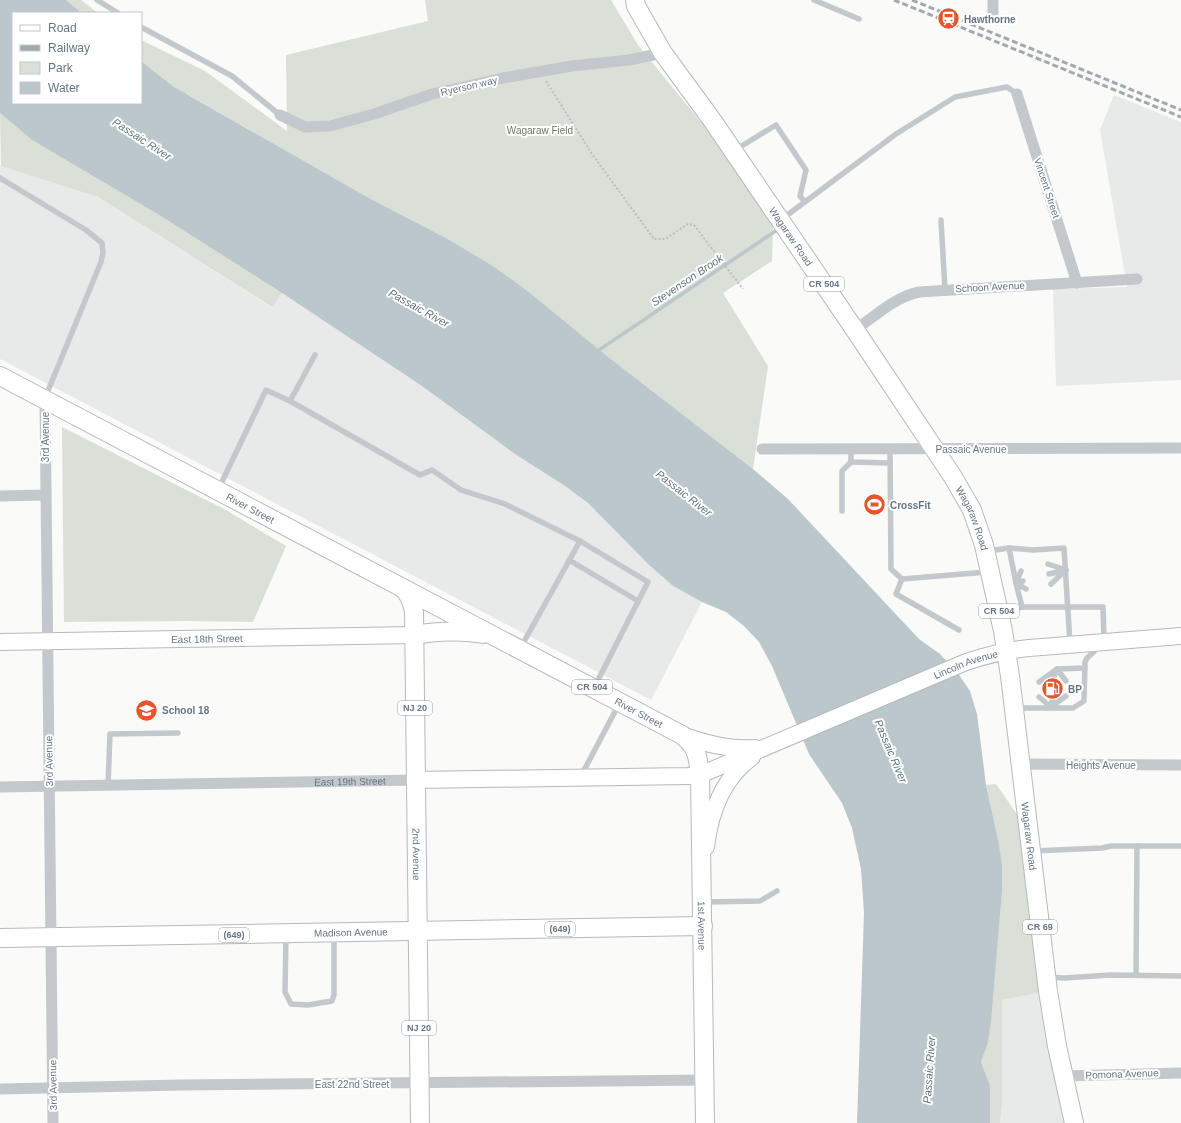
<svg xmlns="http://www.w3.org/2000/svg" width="1181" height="1123" font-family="Arial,sans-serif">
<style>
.built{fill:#e8e9e9}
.green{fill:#dadfd7}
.water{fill:#bbc7cb}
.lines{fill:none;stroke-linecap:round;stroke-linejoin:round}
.stream{stroke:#bbc7cb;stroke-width:3.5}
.secondary-casing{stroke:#b3babf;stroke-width:18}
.primary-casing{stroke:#b5babe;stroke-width:20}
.path{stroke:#bbbfc2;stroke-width:2;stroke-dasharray:2 2;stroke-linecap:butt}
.lane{stroke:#c3c8cc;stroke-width:5.5}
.street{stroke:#c3c8cc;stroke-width:11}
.secondary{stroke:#fff;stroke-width:16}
.primary{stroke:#fff;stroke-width:18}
.rail{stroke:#a2aab0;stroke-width:3;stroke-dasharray:6 3;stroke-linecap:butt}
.labels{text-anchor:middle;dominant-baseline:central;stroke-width:4;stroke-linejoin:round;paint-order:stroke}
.shield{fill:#fff;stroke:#939fa8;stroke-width:1}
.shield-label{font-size:9px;font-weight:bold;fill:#657683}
.poi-label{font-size:10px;font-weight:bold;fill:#657683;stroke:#fff;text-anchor:start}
.street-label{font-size:10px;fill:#657683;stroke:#fff}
.park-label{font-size:10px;fill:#687a64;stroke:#fff}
.water-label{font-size:11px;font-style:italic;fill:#60757c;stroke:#fff}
</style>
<rect width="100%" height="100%" fill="#fafaf8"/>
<g class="built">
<path d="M1114,95L1181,122V380L1056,386L1053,289L1127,287L1100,130Z"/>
<path d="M0,165L98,197L271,307L282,293L422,386L515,454L565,486L588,503L648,564L673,586L702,602L651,700L0,359Z"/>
<path d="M1048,991L1074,1123H1000L1002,1104V1000Z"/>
</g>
<g class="green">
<path d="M66,0H81L98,13H82Z"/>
<path d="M425,0H611L638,45L704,126L773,225L772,261L723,293L768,366L753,469L607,356L529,292L446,238L369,198L190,96L182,93L174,87L141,61V40L205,71L287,131L286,55L428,21Z"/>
<path d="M0,113L32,140L159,215L282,293L272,307L98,197L1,166Z"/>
<path d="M62,427L224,509L286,546L253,622L187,621L64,622Z"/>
<path d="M996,784L1028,830L1048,991L1002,1000V1104L1000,1123H990V1085L981,1062L988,1043L1002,892L998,839L986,785Z"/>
</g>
<path class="water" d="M0,0H66L82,13H13V103H141V61L174,87L369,198L446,238L491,265L529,292L607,356L753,469L788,499L919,639L940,654L957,672L970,691L977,714L986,785L998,839L1002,865V892L991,1021L988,1043L981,1062L990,1085V1123H857L864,913L861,869L852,828L842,803L809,754L772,666L759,642L744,626L726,612L702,602L673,586L648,564L588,503L565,486L515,454L422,386L282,293L159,215L32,140L0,113Z"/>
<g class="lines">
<path class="stream" d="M599,350L780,228"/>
<defs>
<g id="secondary">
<path id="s2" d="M0,642L414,635"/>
<path d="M682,735C706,744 729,750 755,748"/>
<path id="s3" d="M416,780L688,776L700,775L966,662C987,655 1007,650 1029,648L1181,636"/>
<path d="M706,847C710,813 723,778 752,757"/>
</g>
<g id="primary">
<path id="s4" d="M635,0L636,6L663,53L712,120L855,330L953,477L972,510L984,545L1003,631L1010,676L1048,991L1057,1046L1074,1123"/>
<path id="s5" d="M0,376L682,735C697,747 698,756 700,775L705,1123"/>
<path id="s6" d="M403,588C410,596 412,602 414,612L420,1123"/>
<path d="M414,635C437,631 460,630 483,634"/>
<path id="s7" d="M0,938L703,926"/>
</g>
</defs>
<use href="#secondary" class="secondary-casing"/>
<use href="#primary" class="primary-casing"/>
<path class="path" d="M546,81L592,154L654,239H665L688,224L694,225L743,289"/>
<g class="lane">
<path d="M97,0L118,13"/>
<path d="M814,0L859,19"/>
<path d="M141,27L232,76L280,115"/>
<path d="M735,150L776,125L806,170L800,196L805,202"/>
<path d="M0,178L86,230L102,243L103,253L101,262L45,398"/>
<path d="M782,219L896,134L955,97L1007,87L1017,94"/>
<path d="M941,220L945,290"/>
<path d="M315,355L290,401L420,475L432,470L461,490L505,504L580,541L521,647"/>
<path d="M851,449V462L890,463"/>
<path d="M890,449L891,569L902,579L987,572"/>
<path d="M219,488L266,390L290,401"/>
<path d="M842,511V471L851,462"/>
<path d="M580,541L648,582L595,686"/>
<path d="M1009,548L1016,583L1022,607"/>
<path d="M988,551L1009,548L1033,550L1064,548L1070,644"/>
<path d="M569,560L638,601"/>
<path d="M1048,564L1066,570L1049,574"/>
<path d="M1021,571L1016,583L1023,581"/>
<path d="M902,579L896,594L959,630"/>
<path d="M1016,583L1026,589"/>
<path d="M1051,584L1066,570"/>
<path d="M1002,611L1022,607H1103L1104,640"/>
<path d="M1066,681L1057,669L1085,668"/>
<path d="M1039,682L1057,669L1052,682"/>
<path d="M1039,697L1051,707L1053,697"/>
<path d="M1051,707L1066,696"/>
<path d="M1017,708H1073L1084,701L1085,662L1087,658L1099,647"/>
<path d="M581,776L619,704"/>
<path d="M108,786L110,734L178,733"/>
<path d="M1033,851L1102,848L1111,846H1181"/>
<path d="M705,902L760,901L777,891"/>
<path d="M286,936L285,992L291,1004L308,1005L332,1001L334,995V934"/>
<path d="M1136,975L1137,846"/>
<path d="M1048,977L1064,978L1110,975L1181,976"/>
</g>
<g class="street">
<path d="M993,13V0"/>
<path d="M1017,94L1077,283"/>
<path d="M280,115L305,127L330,126L374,114L432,94L503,78L572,66L629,60L663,53"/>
<path d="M855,330C875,316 895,297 919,292L1137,279"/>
<path d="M45,400L53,1123"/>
<path d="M762,449L1181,448"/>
<path d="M0,496L45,495"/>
<path d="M1021,764L1181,765"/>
<path id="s1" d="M0,787L416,780"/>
<path d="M1063,1076L1181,1073"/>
<path d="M0,1089L181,1085L705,1080"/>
</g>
<use href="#secondary" class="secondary"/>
<use href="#primary" class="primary"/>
<g class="rail">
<path d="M894,0L1181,117"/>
<path d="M912,0L1181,110"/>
</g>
</g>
<defs>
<symbol id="station-disc" viewBox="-11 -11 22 22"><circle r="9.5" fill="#e4572e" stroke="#fff"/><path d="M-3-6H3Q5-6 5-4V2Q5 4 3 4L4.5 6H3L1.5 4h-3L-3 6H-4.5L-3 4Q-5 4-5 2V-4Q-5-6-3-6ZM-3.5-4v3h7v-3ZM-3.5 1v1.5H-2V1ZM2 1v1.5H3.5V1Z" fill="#fff"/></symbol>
<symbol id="stadium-disc" viewBox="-11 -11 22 22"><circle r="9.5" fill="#e4572e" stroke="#fff"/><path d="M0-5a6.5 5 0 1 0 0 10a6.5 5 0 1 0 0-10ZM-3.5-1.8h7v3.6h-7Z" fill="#fff"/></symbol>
<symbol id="fuel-disc" viewBox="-11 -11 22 22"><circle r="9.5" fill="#e4572e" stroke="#fff"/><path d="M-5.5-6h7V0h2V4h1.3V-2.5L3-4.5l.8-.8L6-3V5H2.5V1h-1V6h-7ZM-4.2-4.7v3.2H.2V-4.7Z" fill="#fff"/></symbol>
<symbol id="school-disc" viewBox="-11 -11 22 22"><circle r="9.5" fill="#e4572e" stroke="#fff"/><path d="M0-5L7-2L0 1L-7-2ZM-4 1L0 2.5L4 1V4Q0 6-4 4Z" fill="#fff"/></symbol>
</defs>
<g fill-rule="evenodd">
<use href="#station-disc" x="936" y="6" width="25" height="25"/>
<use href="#stadium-disc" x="862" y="492" width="25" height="25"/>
<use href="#fuel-disc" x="1040" y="676" width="25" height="25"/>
<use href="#school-disc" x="134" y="698" width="25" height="25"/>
</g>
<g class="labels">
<g class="shield">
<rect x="804" y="277" width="40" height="14" rx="3"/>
<rect x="979" y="604" width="40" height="14" rx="3"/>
<rect x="572" y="680" width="40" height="14" rx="3"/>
<rect x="398" y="701" width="34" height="14" rx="3"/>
<rect x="1023" y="920" width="34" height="14" rx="3"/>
<rect x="545" y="922" width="30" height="14" rx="3"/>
<rect x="219" y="928" width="30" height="14" rx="3"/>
<rect x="402" y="1021" width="34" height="14" rx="3"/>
</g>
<g class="shield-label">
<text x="824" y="284">CR 504</text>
<text x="999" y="611">CR 504</text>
<text x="592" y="687">CR 504</text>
<text x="415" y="708">NJ 20</text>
<text x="1040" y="927">CR 69</text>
<text x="560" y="929">(649)</text>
<text x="234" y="935">(649)</text>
<text x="419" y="1028">NJ 20</text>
</g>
<g class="poi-label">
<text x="964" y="19">Hawthorne</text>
<text x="890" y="505">CrossFit</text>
<text x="1068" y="689">BP</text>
<text x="162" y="710">School 18</text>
</g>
<g class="street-label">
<text transform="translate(469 86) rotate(-13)">Ryerson way</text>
<text transform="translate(1047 188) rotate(72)">Vincent Street</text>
<text stroke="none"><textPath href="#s4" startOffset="284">Wagaraw Road</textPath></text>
<text transform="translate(990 287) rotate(-3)">Schoon Avenue</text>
<text transform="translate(45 437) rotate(-90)">3rd Avenue</text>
<text x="971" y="449">Passaic Avenue</text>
<text stroke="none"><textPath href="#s5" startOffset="283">River Street</textPath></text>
<text stroke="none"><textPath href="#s4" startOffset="620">Wagaraw Road</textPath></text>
<text stroke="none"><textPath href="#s2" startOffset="207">East 18th Street</textPath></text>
<text stroke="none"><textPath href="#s3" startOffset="572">Lincoln Avenue</textPath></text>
<text stroke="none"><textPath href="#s5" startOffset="722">River Street</textPath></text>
<text transform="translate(49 761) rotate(-91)">3rd Avenue</text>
<text x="1101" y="765">Heights Avenue</text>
<text stroke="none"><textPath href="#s1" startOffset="350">East 19th Street</textPath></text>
<text stroke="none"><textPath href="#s4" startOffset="944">Wagaraw Road</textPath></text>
<text stroke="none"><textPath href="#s6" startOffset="269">2nd Avenue</textPath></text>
<text stroke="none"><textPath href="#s5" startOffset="967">1st Avenue</textPath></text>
<text stroke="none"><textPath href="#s7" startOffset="351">Madison Avenue</textPath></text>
<text transform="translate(1122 1074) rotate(-2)">Pomona Avenue</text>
<text x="352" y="1084">East 22nd Street</text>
<text transform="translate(53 1085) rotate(-91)">3rd Avenue</text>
</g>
<g class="park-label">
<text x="540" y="130">Wagaraw Field</text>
</g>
<g class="water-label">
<text transform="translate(142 139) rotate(33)">Passaic River</text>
<text transform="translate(687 280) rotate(-34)">Stevenson Brook</text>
<text transform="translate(419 308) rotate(29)">Passaic River</text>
<text transform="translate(684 493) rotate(38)">Passaic River</text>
<text transform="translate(891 751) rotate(67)">Passaic River</text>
<text transform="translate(929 1070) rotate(-86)">Passaic River</text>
</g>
</g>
<rect x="12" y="12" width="130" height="92" fill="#ffffff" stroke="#c1c8cd"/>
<rect x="20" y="25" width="20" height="6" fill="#ffffff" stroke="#c1c8cd"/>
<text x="48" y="32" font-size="12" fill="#657683">Road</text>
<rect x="20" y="45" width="20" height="6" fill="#a2aab0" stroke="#c1c8cd"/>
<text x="48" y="52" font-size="12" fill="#657683">Railway</text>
<rect x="20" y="62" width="20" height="12" fill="#dadfd7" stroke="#c1c8cd"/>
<text x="48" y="72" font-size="12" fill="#657683">Park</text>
<rect x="20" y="82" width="20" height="12" fill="#bbc7cb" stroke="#c1c8cd"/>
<text x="48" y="92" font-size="12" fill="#657683">Water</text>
</svg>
